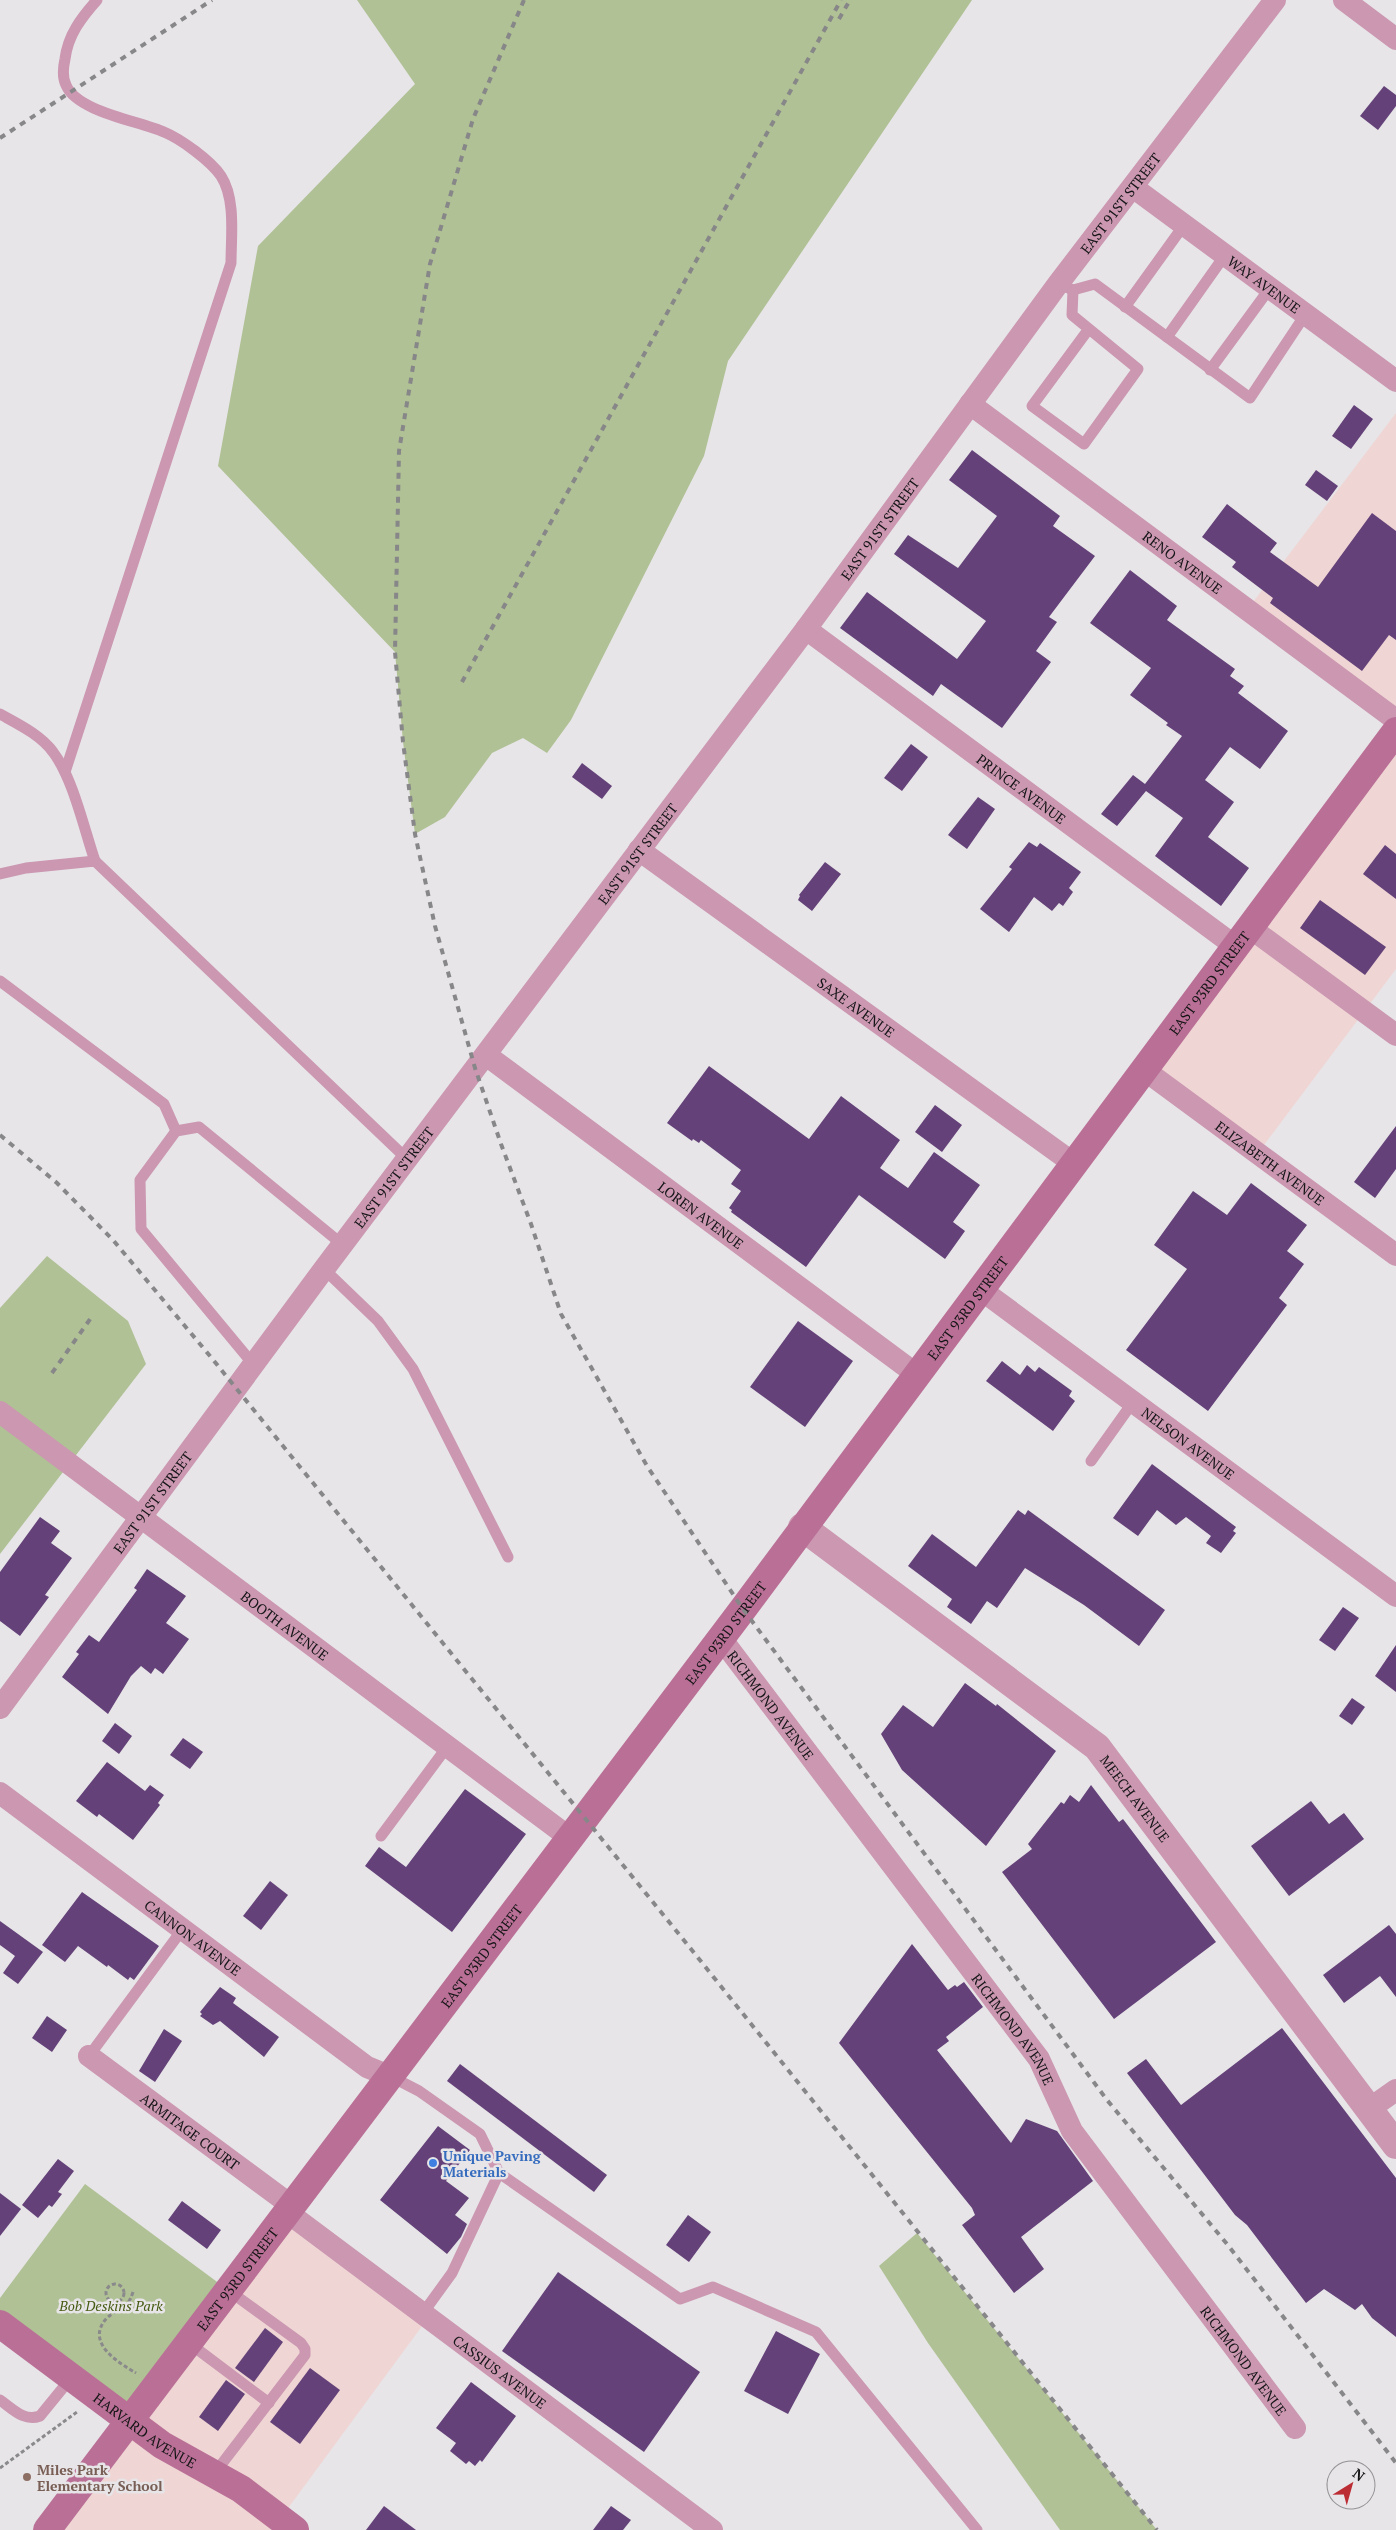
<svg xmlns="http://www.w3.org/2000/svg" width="1396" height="2530" font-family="'PT Serif',serif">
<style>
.commercial{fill:#efd5d4}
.green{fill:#b0c195}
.building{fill:#644279}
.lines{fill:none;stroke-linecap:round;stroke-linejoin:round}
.path{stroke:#8a898b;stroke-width:3;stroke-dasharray:4 2.5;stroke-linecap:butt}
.service{stroke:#cb97b1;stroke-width:11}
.minor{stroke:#cb97b1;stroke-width:22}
.tertiary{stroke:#cb97b1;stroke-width:28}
.secondary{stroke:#ba7096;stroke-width:28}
.rail{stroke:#878688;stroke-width:4;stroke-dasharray:6 6;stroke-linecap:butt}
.shop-dot{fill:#3f7fe0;stroke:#e7e5e8;stroke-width:2}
.education-dot{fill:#8d6e63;stroke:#e7e5e8;stroke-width:2}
.labels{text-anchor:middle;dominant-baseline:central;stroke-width:5;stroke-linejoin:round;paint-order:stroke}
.street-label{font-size:14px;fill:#151516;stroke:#e7e5e8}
.shop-label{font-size:14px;font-weight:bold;fill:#366cbe;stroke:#e7e5e8;text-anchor:start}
.park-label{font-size:14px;font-style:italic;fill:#465c13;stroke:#e7e5e8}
.education-label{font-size:14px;font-weight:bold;fill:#785e54;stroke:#e7e5e8;text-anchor:start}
</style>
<rect width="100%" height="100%" fill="#e7e5e8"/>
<g class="commercial">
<path d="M1396,413V720L1247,610Z"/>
<path d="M1396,731V969L1258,1153L1143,1069Z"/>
<path d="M287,2212L428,2318L272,2530H47Z"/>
</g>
<g class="green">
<path d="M357,0H972L728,361L704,456L571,720L547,753L523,738L492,753L445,817L415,834L403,742L395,652L218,466L258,246L415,84Z"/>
<path d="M47,1256L128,1321L146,1364L0,1554V1308Z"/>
<path d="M85,2184L228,2290L130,2421L0,2324V2298Z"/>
<path d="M917,2233L1157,2530H1060L928,2343L879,2266Z"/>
</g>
<g class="building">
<path d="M1384,86L1396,95V106L1378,130L1360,116Z"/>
<path d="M1354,405L1373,419L1351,449L1332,436Z"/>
<path d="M972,450L1060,516L1053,526L1095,556L1049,617L1057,622L1036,651L1051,662L1002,728L941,684L933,696L840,628L867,592L957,659L986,621L894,554L908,535L958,568L997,516L949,480Z"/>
<path d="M1316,470L1338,486L1327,501L1305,485Z"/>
<path d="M1227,504L1277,543L1270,552L1318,587L1372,513L1396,531V640L1389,635L1362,671L1270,603L1273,598L1232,567L1236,562L1202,537Z"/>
<path d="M1130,570L1177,606L1167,620L1235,669L1230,676L1244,686L1238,693L1288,731L1260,769L1230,747L1205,780L1234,802L1208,837L1249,868L1221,906L1155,856L1183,818L1146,791L1117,826L1101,814L1133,775L1145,784L1182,736L1166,725L1168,723L1130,695L1151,668L1090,623Z"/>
<path d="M911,744L928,757L902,791L884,778Z"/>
<path d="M582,763L612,786L602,799L572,777Z"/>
<path d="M978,797L995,809L967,849L948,835Z"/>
<path d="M1029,842L1037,847L1040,843L1081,872L1069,888L1073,892L1063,906L1059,903L1052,911L1034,897L1009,932L980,909L1012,869L1009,867Z"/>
<path d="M1385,845L1396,854V899L1363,874Z"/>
<path d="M825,862L841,874L812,911L798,900L800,896L799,895Z"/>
<path d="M1320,900L1386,947L1365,975L1300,928Z"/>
<path d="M709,1066L809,1139L841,1096L900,1140L880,1168L908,1188L934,1152L980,1185L953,1222L965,1231L945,1259L859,1195L806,1267L731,1212L732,1210L729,1208L741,1191L731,1184L741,1170L701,1140L699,1143L693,1139L692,1141L667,1123Z"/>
<path d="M935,1105L962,1125L942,1152L915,1132Z"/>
<path d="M1396,1126V1169L1375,1198L1354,1182Z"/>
<path d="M1251,1183L1307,1225L1287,1251L1304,1264L1279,1298L1287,1305L1208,1411L1126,1350L1187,1269L1154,1245L1193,1191L1227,1215Z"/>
<path d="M798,1321L853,1361L805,1427L750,1387Z"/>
<path d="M1002,1361L1020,1375L1027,1365L1035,1372L1039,1367L1072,1391L1069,1396L1075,1401L1053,1431L986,1381Z"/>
<path d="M1152,1464L1236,1527L1233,1531L1236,1533L1221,1553L1206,1543L1211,1536L1186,1517L1176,1525L1157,1510L1138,1536L1113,1518Z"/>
<path d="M1018,1510L1025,1515L1028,1510L1165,1610L1139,1646L1084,1605L1025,1568L997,1608L987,1601L971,1624L947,1607L952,1599L908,1566L932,1534L976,1567Z"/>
<path d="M40,1517L60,1531L51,1543L72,1558L45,1595L49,1597L20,1636L0,1621V1572Z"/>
<path d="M147,1569L186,1596L166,1623L189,1639L163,1674L155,1668L151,1674L141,1666L131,1676L108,1714L62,1677L79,1654L76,1652L89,1635L99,1642L137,1590L134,1588Z"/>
<path d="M1343,1607L1359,1618L1335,1651L1319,1640Z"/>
<path d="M1396,1645V1692L1375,1676Z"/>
<path d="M965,1683L996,1706L997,1704L1056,1751L986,1846L902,1770L881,1734L903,1705L933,1727Z"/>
<path d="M1352,1698L1365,1707L1352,1725L1339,1716Z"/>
<path d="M115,1723L132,1736L119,1754L102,1741Z"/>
<path d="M183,1738L203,1752L190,1769L170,1755Z"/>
<path d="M107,1762L145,1791L150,1785L164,1795L158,1803L160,1805L133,1840L99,1814L97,1817L76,1801Z"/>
<path d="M1091,1785L1119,1822L1123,1819L1216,1942L1114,2019L1002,1872L1032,1849L1028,1844L1061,1802L1064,1804L1070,1795L1079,1802Z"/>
<path d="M465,1789L526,1834L452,1932L365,1866L379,1847L406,1867Z"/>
<path d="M1311,1801L1329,1824L1344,1813L1364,1839L1289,1896L1251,1846Z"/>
<path d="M270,1881L288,1895L261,1930L243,1916Z"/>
<path d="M82,1892L159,1946L134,1980L130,1977L128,1980L108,1965L107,1967L78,1946L65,1962L42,1945Z"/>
<path d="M0,1921L43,1952L18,1984L3,1973L15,1956L0,1945Z"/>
<path d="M1389,1925L1396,1934V1997L1380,1976L1344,2003L1323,1975Z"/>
<path d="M912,1944L948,1990L955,1985L957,1987L964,1982L983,2007L946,2037L949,2041L937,2050L1011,2143L1026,2119L1057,2131L1093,2181L1021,2237L1044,2269L1014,2293L962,2225L975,2215L972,2208L839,2043Z"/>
<path d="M220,1987L236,1998L233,2003L279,2037L264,2057L220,2021L213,2025L200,2016L202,2014L200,2012Z"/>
<path d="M47,2016L67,2030L52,2052L32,2038Z"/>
<path d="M1282,2028L1396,2178V2337L1372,2318L1362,2304L1355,2310L1324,2289L1306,2303L1247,2225L1235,2215L1127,2073L1146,2059L1181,2105Z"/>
<path d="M164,2029L182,2041L155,2082L139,2071Z"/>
<path d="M460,2064L607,2175L594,2192L447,2081Z"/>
<path d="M438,2126L470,2150L446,2181L469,2198L455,2215L467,2224L461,2237L447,2254L380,2200Z"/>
<path d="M58,2159L74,2171L58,2192L62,2194L52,2207L49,2205L38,2218L22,2205Z"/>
<path d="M0,2193L21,2209L0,2236Z"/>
<path d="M182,2201L221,2230L207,2249L168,2220Z"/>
<path d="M688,2215L711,2232L689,2262L666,2245Z"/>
<path d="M558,2272L700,2372L644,2452L502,2351Z"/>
<path d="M265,2328L283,2342L254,2382L235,2368Z"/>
<path d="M776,2331L820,2354L788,2414L744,2391Z"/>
<path d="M310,2368L340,2390L300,2444L270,2422Z"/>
<path d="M226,2380L245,2394L218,2431L199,2417Z"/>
<path d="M471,2382L516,2416L482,2462L480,2460L475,2466L469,2461L466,2464L450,2451L456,2443L436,2428Z"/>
<path d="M384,2506L416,2530H366Z"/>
<path d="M611,2506L631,2520L623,2530H593Z"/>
</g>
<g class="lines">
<g class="path">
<circle cx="115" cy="2293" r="9"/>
<path d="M133,2292C127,2311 118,2307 106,2319C85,2343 119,2363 136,2373"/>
<path d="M0,2468L77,2412"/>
</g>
<g class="service">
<path d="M1066,287L1073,290L1095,284L1250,398L1305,315"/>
<path d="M1073,290L1072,315L1138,369L1084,444L1032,406L1088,330"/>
<path d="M1125,307L1184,225"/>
<path d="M1167,337L1225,255"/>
<path d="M1210,370L1270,288"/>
<path d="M0,714C18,724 41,735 53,752C73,778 84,829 95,861"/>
<path d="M65,772L231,263C231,237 236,199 221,176C211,161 181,139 164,132C140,121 77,112 66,85C62,77 63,68 65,59C68,35 81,18 97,0"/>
<path d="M0,874L26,868L95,861L407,1159"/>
<path d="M0,981L164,1104L176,1131"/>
<path d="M324,1269L378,1321L413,1369L508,1557"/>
<path d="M253,1364L141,1229L140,1180L176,1131L199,1127L343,1245"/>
<path d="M1091,1461L1133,1402"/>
<path d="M381,1836L447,1747"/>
<path d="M89,2056L182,1930"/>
<path d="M390,2076L419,2091L480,2134L499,2173"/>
<path d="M423,2313L452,2273L499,2173L680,2299L713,2287L816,2332L977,2530"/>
<path d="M189,2343L269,2403"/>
<path d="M0,2400C13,2409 24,2422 40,2416L71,2378"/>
<path d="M214,2474L305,2355V2349L301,2343L228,2290"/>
</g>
<g class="minor">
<path d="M1344,0L1396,39"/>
<path id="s1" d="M1134,188L1396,381"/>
<path id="s2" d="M970,404L1396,720"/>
<path id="s3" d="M806,629L1235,946"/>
<path id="s4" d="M639,850L1073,1163"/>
<path d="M1249,927L1396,1035"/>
<path id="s5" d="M486,1055L916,1374"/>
<path id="s6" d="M1143,1069L1396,1255"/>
<path id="s7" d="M980,1289L1396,1596"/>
<path id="s8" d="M0,1412L570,1838"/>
<path id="s9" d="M720,1637L1039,2059L1072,2131L1295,2428"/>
<path id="s10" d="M0,1708L324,1269L806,629L1058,284L1275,0"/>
<path id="s11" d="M0,1793L367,2067L389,2076"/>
<path id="s12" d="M89,2056L292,2206"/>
<path d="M1369,2109L1396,2090"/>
<path id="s13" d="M287,2212L712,2530"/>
</g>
<path class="tertiary" id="s14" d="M802,1527L1097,1747L1396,2145"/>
<g class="secondary">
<path id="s15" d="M0,2324L162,2445L241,2489L295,2530"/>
<path id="s16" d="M47,2530L743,1609L1396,731"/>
</g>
<g class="rail">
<path d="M524,0L473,119L430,264L399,451L395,652L403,742L415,834L435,926L475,1068L501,1144L531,1224L561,1314L647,1466L743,1609L1107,2100L1227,2244L1396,2463"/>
<path d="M839,19L850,0"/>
<path d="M0,138L212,0"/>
<path d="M462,682L841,0"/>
<path d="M0,1135L57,1183L113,1240L210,1356L691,1949L1157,2530"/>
<path d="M52,1373L93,1315"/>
</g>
</g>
<circle class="shop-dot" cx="433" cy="2163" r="5"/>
<circle class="education-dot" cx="27" cy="2477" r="5"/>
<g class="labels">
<g class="street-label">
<text stroke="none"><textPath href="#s10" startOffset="1876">EAST 91ST STREET</textPath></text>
<text stroke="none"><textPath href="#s1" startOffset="162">WAY AVENUE</textPath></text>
<text stroke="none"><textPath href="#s10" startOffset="1471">EAST 91ST STREET</textPath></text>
<text stroke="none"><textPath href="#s2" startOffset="265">RENO AVENUE</textPath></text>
<text stroke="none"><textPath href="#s3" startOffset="268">PRINCE AVENUE</textPath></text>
<text stroke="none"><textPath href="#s10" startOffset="1066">EAST 91ST STREET</textPath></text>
<text stroke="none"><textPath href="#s16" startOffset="1935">EAST 93RD STREET</textPath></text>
<text stroke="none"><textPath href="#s4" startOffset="268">SAXE AVENUE</textPath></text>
<text stroke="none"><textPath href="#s6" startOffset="158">ELIZABETH AVENUE</textPath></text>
<text stroke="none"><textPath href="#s10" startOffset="661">EAST 91ST STREET</textPath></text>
<text stroke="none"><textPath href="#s5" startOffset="268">LOREN AVENUE</textPath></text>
<text stroke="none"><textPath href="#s16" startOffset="1530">EAST 93RD STREET</textPath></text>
<text stroke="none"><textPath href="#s7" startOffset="259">NELSON AVENUE</textPath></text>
<text stroke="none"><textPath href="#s10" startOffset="256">EAST 91ST STREET</textPath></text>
<text stroke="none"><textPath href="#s8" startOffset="356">BOOTH AVENUE</textPath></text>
<text stroke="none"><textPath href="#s16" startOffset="1125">EAST 93RD STREET</textPath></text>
<text stroke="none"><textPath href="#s9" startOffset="85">RICHMOND AVENUE</textPath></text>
<text stroke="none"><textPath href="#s14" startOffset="432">MEECH AVENUE</textPath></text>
<text stroke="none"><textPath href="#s11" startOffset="241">CANNON AVENUE</textPath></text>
<text stroke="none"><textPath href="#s16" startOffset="720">EAST 93RD STREET</textPath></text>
<text stroke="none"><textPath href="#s9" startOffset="490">RICHMOND AVENUE</textPath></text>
<text stroke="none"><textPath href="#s12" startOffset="126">ARMITAGE COURT</textPath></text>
<text stroke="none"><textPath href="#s16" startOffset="315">EAST 93RD STREET</textPath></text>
<text stroke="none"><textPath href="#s9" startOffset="895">RICHMOND AVENUE</textPath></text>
<text stroke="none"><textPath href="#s13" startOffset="266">CASSIUS AVENUE</textPath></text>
<text stroke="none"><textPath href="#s15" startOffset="180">HARVARD AVENUE</textPath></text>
</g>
<g class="shop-label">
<text x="443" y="2155">Unique Paving<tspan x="443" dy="16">Materials</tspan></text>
</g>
<g class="park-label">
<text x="111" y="2305">Bob Deskins Park</text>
</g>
<g class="education-label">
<text x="37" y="2469">Miles Park<tspan x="37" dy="16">Elementary School</tspan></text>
</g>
</g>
<g transform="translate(1351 2485) rotate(37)"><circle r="24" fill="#e7e5e8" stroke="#939294"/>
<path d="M0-4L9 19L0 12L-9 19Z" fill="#bc2c33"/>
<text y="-8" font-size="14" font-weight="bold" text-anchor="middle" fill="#151516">N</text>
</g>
</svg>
